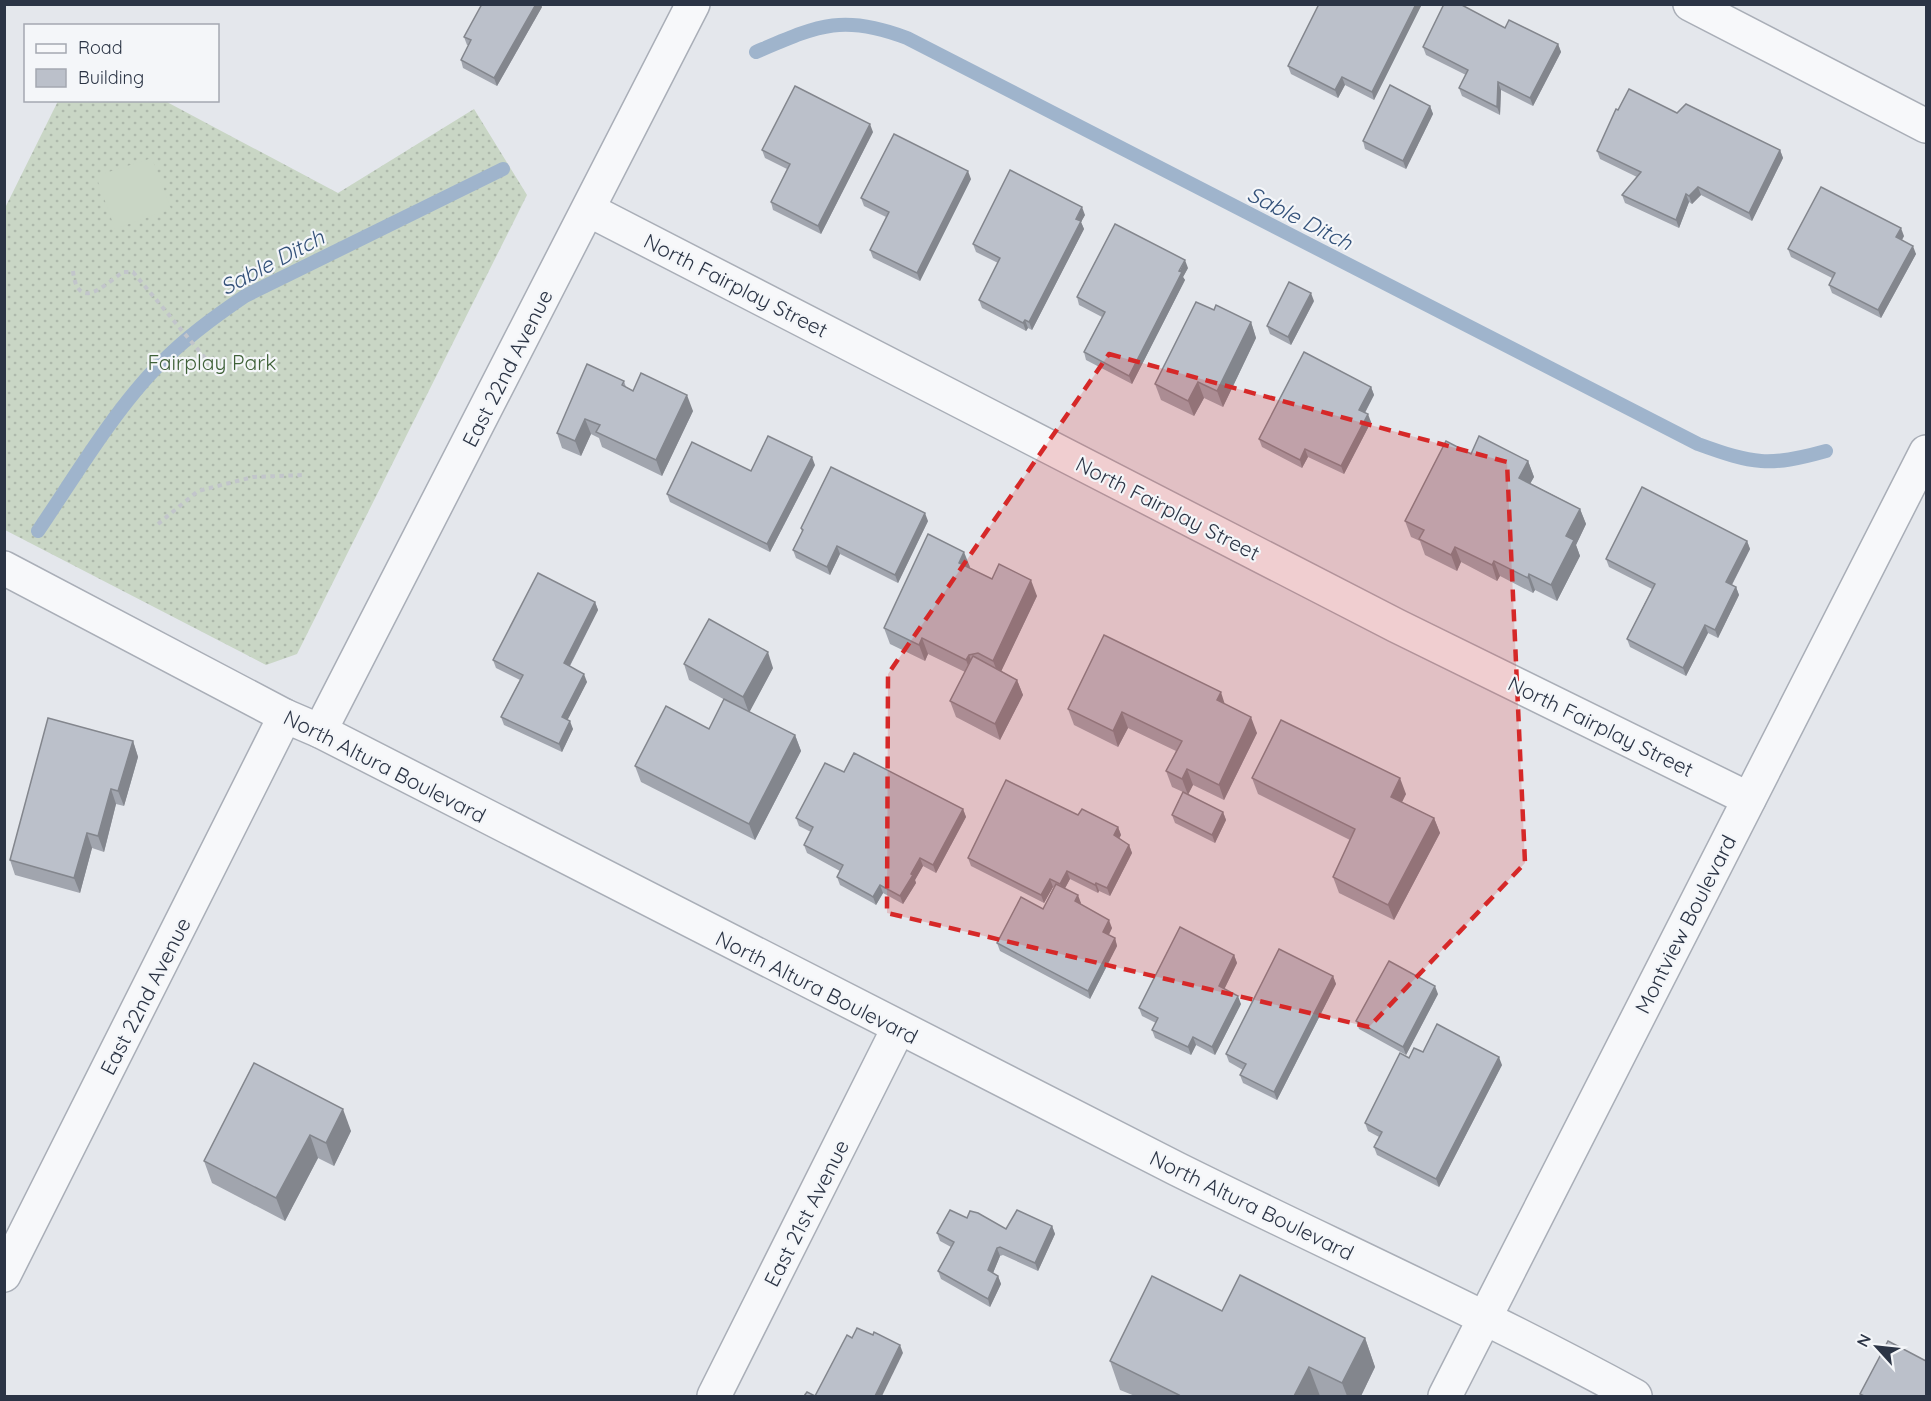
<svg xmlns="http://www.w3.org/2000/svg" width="1931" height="1401" font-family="Quicksand,sans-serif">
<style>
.grass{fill:url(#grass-dots)}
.garden{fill:#c9d6c5}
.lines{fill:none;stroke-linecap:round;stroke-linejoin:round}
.stream{stroke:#9fb4cc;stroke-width:14}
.street-casing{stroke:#a9aeb7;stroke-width:36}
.path{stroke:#c2c5cb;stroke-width:4;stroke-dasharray:4.5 4.5;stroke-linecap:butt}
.street{stroke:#f7f8fa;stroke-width:33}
.wall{fill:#a1a5ae}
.shaded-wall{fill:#83868d}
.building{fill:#bbc0ca;stroke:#83868d;stroke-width:1.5}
.marked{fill:#d62828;fill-opacity:0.2;stroke:#d62828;stroke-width:4.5;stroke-dasharray:12 8;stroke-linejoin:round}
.labels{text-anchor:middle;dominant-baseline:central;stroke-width:4.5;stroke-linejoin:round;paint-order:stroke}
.street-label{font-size:21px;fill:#2b3445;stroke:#f4f6f9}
.park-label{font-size:21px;fill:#3f6138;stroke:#f4f6f9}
.water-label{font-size:22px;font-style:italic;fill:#34527a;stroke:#f4f6f9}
</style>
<defs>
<pattern id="grass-dots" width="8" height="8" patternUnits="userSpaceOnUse" patternTransform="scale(1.5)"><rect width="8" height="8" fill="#c9d6c5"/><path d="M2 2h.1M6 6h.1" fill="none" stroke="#adb8ab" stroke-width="1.8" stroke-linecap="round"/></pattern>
</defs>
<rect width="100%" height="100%" fill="#e4e7ec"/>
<path class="grass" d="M58,101H165L338,193L474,109L527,195L297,654L266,665L5,530L4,210Z"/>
<path class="garden" d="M152,158L171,209L115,229L96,176Z"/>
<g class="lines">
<g class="stream">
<path d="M756,52C817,26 842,13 907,38L1698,444C1753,464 1769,467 1826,451"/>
<path d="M38,531C74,478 115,409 159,365C185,338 214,317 245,296L503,169"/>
</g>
<defs>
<g id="street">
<path d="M1690,4L1926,126"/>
<path d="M589,210L1397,626L1749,799"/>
<path d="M4,568L285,716L320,731C606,878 891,1025 1177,1169C1330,1245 1485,1314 1635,1396"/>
<path d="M320,731L693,4"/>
<path d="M4,1275L285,716"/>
<path d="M714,1396L898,1029"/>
<path d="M1445,1396L1926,452"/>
</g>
</defs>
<use href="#street" class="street-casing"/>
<g class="path">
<path d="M73,271C78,313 104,285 123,272H133L210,364"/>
<path d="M158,524L198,491L253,477L303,475"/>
</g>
<use href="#street" class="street"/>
</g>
<g class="wall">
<path d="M1422,4L1374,100L1345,85L1338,98L1291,74L1288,66Z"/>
<path d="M542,7L497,86L463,68L461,60L469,45H467L464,37Z"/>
<path d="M1505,28L1558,44L1561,52L1533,106L1501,90L1500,115L1462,96L1459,88L1466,75L1426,55L1423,47Z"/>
<path d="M1430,106L1433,114L1406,169L1365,149L1363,141Z"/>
<path d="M1618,110L1677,113L1780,150L1783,158L1752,221L1701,195L1692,204L1689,202L1679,228L1625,203L1622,195L1637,177L1600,159L1597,151Z"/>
<path d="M873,132L821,234L773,210L771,202L787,169L765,158L762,150Z"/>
<path d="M971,179L920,281L873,258L870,250L886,217L864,206L861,198Z"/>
<path d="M1085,215L1081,222L1084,229L1032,330L1028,328L1026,331L982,308L979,300L998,263L976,252L973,244Z"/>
<path d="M1904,236L1902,240L1916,254L1881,318L1832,293L1829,285L1832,278L1791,257L1788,249Z"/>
<path d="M1188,268L1183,277L1185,280L1132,384L1086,360L1084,352L1102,317L1079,305L1077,297Z"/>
<path d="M1314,301L1291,345L1270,334L1267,326Z"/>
<path d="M1214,310L1251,322L1256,338L1223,407L1204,398L1194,416L1161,400L1155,384Z"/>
<path d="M624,381L626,387L633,391L693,411L662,476L602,447L599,438L591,434L581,456L562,448L557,433Z"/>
<path d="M1371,387L1374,395L1365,413L1371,422L1344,474L1308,457L1302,468L1262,447L1259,439Z"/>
<path d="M1471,454L1528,461L1534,477L1530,483L1580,509L1586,524L1576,545L1580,556L1557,601L1535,590L1533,593L1500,576L1497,581L1461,562L1457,571L1425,555L1420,541L1411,537L1405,521Z"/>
<path d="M815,465L770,552L670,502L667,494L751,471Z"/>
<path d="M928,521L898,583L840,554L830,575L796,558L793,550L802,532L801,528Z"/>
<path d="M1747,541L1750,549L1732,585L1736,587L1739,595L1718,638L1708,633L1686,676L1630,647L1627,639L1652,589L1609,567L1606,559Z"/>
<path d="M970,567L969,568L992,579L1037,596L1001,671L1017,680L1023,695L1000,740L956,717L950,701L965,672L928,654L925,661L890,644L884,628Z"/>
<path d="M595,602L598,610L570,666L587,682L567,720L573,729L562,752L504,725L501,717L520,680L496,668L493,660Z"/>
<path d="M684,664L773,668L749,712L795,735L801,751L755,840L641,782L635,766L709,729L725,700L689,680Z"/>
<path d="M1225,704L1257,733L1224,800L1193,785L1188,794L1223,812L1226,820L1215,843L1175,823L1172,815L1183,792L1172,787L1166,771L1176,751L1128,728L1118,747L1074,725L1068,709Z"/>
<path d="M133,741L138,757L124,806L116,804L104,852L92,848L80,893L15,875L10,860Z"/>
<path d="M844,772L963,809L966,817L936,873L923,866L915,880L916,883L903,904L883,893L876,905L873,903L840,885L837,877L840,871L807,853L804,845L811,832L799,826L796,818Z"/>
<path d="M1252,778L1406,794L1402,802L1434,818L1440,833L1394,920L1339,893L1333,877L1350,840L1258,794Z"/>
<path d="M1078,815L1118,827L1121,835L1119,838L1129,845L1132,853L1110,896L1099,891L1098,893L1070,879L1065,888L1081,903L1080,904L1112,928L1109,935L1115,938L1117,946L1090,999L1000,951L997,943L1043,909L1054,887H1053L1044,903L971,866L968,858Z"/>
<path d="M1234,955L1237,963L1224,989L1241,1004L1215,1055L1196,1045L1191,1055L1155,1038L1152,1030L1156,1023L1142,1016L1139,1008Z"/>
<path d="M1333,976L1336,984L1277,1100L1243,1083L1240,1075L1243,1070L1229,1062L1226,1054Z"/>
<path d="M1438,994L1406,1055L1359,1029L1356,1021Z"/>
<path d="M1423,1052L1502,1065L1439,1187L1377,1155L1374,1147L1379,1137L1368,1131L1365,1123L1409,1058Z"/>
<path d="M254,1063L351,1131L334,1166L318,1158L285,1221L212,1183L204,1161Z"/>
<path d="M967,1218L1006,1229L1052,1226L1055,1234L1038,1271L1003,1255L1000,1256L993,1273L998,1276L1001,1284L990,1307L941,1279L938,1271L951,1247L940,1241L937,1233Z"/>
<path d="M1222,1311L1365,1338L1375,1367L1361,1396H1135L1120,1390L1110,1361Z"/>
</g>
<g class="shaded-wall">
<path d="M536,4H541L542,7L497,86L494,78Z"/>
<path d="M1416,4H1422L1374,100L1372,92Z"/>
<path d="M1558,44L1561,52L1533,106L1530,98Z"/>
<path d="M1342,77L1345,85L1338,98L1335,90Z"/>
<path d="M1498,82L1501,90L1500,115L1497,107Z"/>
<path d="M1430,106L1433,114L1406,169L1403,161Z"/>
<path d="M870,124L873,132L821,234L818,226Z"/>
<path d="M1780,150L1783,158L1752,221L1749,213Z"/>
<path d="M968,171L971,179L920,281L917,273Z"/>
<path d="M1698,187L1701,195L1692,204L1689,196Z"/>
<path d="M1686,194L1689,202L1679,228L1676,220Z"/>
<path d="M1082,207L1085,215L1081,222L1084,229L1032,330L1029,322Z"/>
<path d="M1901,228L1904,236L1899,245L1896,237Z"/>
<path d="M1913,246L1916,254L1881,318L1878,310Z"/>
<path d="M1185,260L1188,268L1183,277L1185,280L1132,384L1129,376Z"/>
<path d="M1311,293L1314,301L1291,345L1288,337Z"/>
<path d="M1025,320L1028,328L1026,331L1023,323Z"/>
<path d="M1251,322L1256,338L1223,407L1217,391Z"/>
<path d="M1198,382L1204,398L1194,416L1188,401Z"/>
<path d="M1371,387L1374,395L1362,418L1359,410Z"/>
<path d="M687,395L693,411L662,476L656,460Z"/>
<path d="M1368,414L1371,422L1344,474L1341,466Z"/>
<path d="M585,419L591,434L581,456L575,441Z"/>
<path d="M1305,449L1308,457L1302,468L1300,460Z"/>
<path d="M812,457L815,465L770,552L767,544Z"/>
<path d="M1528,461L1534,477L1525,493L1519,478Z"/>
<path d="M1580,509L1586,524L1576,545L1580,556L1557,601L1551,585L1566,536Z"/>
<path d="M925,513L928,521L898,583L895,575Z"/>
<path d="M1747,541L1750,549L1729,590L1726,582Z"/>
<path d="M837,546L840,554L830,575L827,567Z"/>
<path d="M1455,547L1461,562L1457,571L1451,555Z"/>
<path d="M964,552L970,567L965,578L959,563Z"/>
<path d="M1494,561L1500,576L1497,581L1492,565Z"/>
<path d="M1529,574L1535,590L1533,593L1528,578Z"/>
<path d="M1031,580L1037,596L999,676L993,661Z"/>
<path d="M1736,587L1739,595L1718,638L1715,630Z"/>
<path d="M595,602L598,610L567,671L564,663Z"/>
<path d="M1705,625L1708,633L1686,676L1683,668Z"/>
<path d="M922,638L928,654L925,661L919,645Z"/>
<path d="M768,652L773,668L749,713L743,697Z"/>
<path d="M969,655L975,670L972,676L966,660Z"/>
<path d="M584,674L587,682L565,725L562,717Z"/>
<path d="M1017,680L1023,695L1000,740L995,724Z"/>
<path d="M1221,692L1226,708L1217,700Z"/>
<path d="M1122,712L1128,728L1118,747L1113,731Z"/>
<path d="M1251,717L1257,733L1224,800L1219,785Z"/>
<path d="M570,721L573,729L562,752L559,744Z"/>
<path d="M795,735L801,751L755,840L749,824Z"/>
<path d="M133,741L138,757L124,806L118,791Z"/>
<path d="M1187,769L1193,785L1188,795L1182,779Z"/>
<path d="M1400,778L1406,794L1397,812L1391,797Z"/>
<path d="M111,789L116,804L104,852L98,836Z"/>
<path d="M963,809L966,817L936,873L933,865Z"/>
<path d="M1223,812L1226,820L1215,843L1212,835Z"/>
<path d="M1434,818L1440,833L1394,920L1388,905Z"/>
<path d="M1118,827L1121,835L1117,843L1114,835Z"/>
<path d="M87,833L92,848L80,893L74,878Z"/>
<path d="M1129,845L1132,853L1110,896L1107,888Z"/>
<path d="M920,858L923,866L915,880L916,883L903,904L900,896Z"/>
<path d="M1067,871L1070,879L1063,892L1060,884Z"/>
<path d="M1050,879L1053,887L1044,903L1041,895Z"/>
<path d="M1096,883L1099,891L1098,893L1095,885Z"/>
<path d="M880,885L883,893L876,905L873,897Z"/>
<path d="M1078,895L1081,903L1077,909L1075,901Z"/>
<path d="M1109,920L1112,928L1106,940L1103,932Z"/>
<path d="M1115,938L1117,946L1090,999L1088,991Z"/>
<path d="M1234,955L1237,963L1222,994L1219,986Z"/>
<path d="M1333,976L1336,984L1277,1100L1274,1092Z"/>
<path d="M1435,986L1438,994L1406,1055L1403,1047Z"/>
<path d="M1238,996L1241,1004L1215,1055L1212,1047Z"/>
<path d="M1193,1037L1196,1045L1191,1055L1188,1047Z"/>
<path d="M1499,1057L1502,1065L1439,1187L1436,1179Z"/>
<path d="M343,1109L351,1131L334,1166L326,1143Z"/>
<path d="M310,1135L318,1158L285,1221L276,1198Z"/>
<path d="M1052,1226L1055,1234L1038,1271L1035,1263Z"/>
<path d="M997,1248L1000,1256L991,1278L988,1270Z"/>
<path d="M998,1276L1001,1284L990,1307L988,1299Z"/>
<path d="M1365,1338L1375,1367L1361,1396H1347L1342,1383Z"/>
<path d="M900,1345L903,1353L882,1396H875Z"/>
<path d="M1309,1367L1320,1396H1294Z"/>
</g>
<g class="building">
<path d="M482,4H536L494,78L461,60L471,40L464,37Z"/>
<path d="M1319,4H1416L1372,92L1342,77L1335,90L1288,66Z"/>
<path d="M1444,4H1460L1505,28L1509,20L1558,44L1530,98L1498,82L1497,107L1459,88L1468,70L1423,47Z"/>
<path d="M1390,85L1430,106L1403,161L1363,141Z"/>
<path d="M795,86L870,124L818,226L771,202L790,164L762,150Z"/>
<path d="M1629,89L1677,113L1686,104L1780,150L1749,213L1698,187L1689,196L1686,194L1676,220L1622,195L1641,172L1597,151L1616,109L1618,110Z"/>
<path d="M894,134L968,171L917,273L870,250L889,212L861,198Z"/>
<path d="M1010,170L1082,207L1076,219L1081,221L1029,322L1025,320L1023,323L979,300L1000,258L973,244Z"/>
<path d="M1821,187L1901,228L1896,237L1913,246L1878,310L1829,285L1835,273L1788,249Z"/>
<path d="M1115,224L1185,260L1179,271L1182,272L1129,376L1084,352L1105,312L1077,297Z"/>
<path d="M1289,282L1311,293L1288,337L1267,326Z"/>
<path d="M1196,302L1214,310L1216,305L1251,322L1217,391L1198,382L1188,401L1155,384Z"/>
<path d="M1304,352L1371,387L1359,410L1368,414L1341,466L1305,449L1300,460L1259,439Z"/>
<path d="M587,364L624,381L622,385L633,391L641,373L687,395L656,460L596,432L600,425L585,419L575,441L557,433Z"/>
<path d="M768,436L812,457L767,544L667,494L692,442L751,471Z"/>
<path d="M1479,436L1528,461L1519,478L1580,509L1566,536L1574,540L1551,585L1529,574L1528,578L1494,561L1492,565L1455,547L1451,555L1419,539L1424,530L1405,521L1446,441L1471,454Z"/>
<path d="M831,467L925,513L895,575L837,546L827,567L793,550L803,530L801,528Z"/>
<path d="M1642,487L1747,541L1726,582L1736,587L1715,630L1705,625L1683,668L1627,639L1655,584L1606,559Z"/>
<path d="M928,534L964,552L959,563L992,579L999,564L1031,580L993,661L978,653L969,655L966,660L922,638L919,645L884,628Z"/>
<path d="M538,573L595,602L564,663L584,674L562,717L570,721L559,744L501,717L523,675L493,660Z"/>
<path d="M709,619L768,652L743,697L684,664Z"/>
<path d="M1104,635L1221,692L1217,700L1251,717L1219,785L1187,769L1182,779L1166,771L1182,741L1122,712L1113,731L1068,709Z"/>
<path d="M973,656L1017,680L995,724L950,701Z"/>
<path d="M724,699L795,735L749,824L635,766L666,706L709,729Z"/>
<path d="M48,718L133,741L118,791L111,789L98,836L87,833L74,878L10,860Z"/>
<path d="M1281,720L1400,778L1391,797L1434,818L1388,905L1333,877L1355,829L1252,778Z"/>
<path d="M854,753L963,809L933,865L920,858L911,874L913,875L900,896L880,885L873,897L870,895L837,877L843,865L804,845L813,827L796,818L825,763L844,772Z"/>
<path d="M1006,780L1078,815L1082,809L1118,827L1114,835L1129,845L1107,888L1096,883L1095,885L1067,871L1060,884L1050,879L1041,895L968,858Z"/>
<path d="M1183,792L1223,812L1212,835L1172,815Z"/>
<path d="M1056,884L1078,895L1075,901L1109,920L1103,932L1115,938L1088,991L997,943L1021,897L1043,909Z"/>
<path d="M1180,927L1234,955L1219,986L1238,996L1212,1047L1193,1037L1188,1047L1152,1030L1158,1018L1139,1008Z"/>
<path d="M1279,949L1333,976L1274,1092L1240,1075L1246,1064L1226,1054Z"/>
<path d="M1389,961L1435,986L1403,1047L1356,1021Z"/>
<path d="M1437,1024L1499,1057L1436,1179L1374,1147L1382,1132L1365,1123L1400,1053L1409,1058L1414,1048L1423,1052Z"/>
<path d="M254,1063L343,1109L326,1143L310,1135L276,1198L204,1161Z"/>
<path d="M950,1210L967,1218L970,1211L978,1213L1006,1229L1017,1210L1052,1226L1035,1263L1000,1247L997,1248L988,1270L998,1276L988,1299L938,1271L954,1242L937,1233Z"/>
<path d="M1240,1275L1365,1338L1342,1383L1309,1367L1294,1396H1178L1179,1395L1110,1361L1152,1276L1222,1311Z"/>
<path d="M857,1328L873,1335L874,1332L900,1345L875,1396H804L807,1392L815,1396L847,1335L852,1338Z"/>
<path d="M1888,1341L1926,1361V1396H1864L1860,1394Z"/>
</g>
<path class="marked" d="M1109,354L1507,462L1525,863L1369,1027L887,913L888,674Z"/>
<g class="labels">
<g class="street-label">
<text transform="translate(736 285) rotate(27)">North Fairplay Street</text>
<text transform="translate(507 368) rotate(-63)">East 22nd Avenue</text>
<text transform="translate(1168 508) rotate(27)">North Fairplay Street</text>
<text transform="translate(1601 726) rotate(26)">North Fairplay Street</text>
<text transform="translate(385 766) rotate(27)">North Altura Boulevard</text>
<text transform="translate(1685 924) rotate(-63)">Montview Boulevard</text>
<text transform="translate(817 987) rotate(27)">North Altura Boulevard</text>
<text transform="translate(145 996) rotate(-63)">East 22nd Avenue</text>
<text transform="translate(1252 1205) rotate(26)">North Altura Boulevard</text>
<text transform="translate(806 1213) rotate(-63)">East 21st Avenue</text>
</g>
<g class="park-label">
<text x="212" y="362">Fairplay Park</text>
</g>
<g class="water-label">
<text transform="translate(1300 218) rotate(27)">Sable Ditch</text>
<text transform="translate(272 262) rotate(-28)">Sable Ditch</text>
</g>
</g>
<rect width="1931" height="1401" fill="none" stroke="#2b3445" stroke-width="12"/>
<rect x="24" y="24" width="195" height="78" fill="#f4f6f9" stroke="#a4a8b1" stroke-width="1.5"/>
<rect x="36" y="44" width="30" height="9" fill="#f7f8fa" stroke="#a4a8b1" stroke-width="1.5"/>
<text x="78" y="54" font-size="18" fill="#2b3445">Road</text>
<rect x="36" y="69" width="30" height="18" fill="#bbc0ca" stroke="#a4a8b1" stroke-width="1.5"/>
<text x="78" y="84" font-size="18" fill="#2b3445">Building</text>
<g transform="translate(1877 1347) rotate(297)" stroke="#f4f6f9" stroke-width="4.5" paint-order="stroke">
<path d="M0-4.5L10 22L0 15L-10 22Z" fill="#2b3445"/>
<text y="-9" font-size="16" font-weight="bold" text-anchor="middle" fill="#2b3445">N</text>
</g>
</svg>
